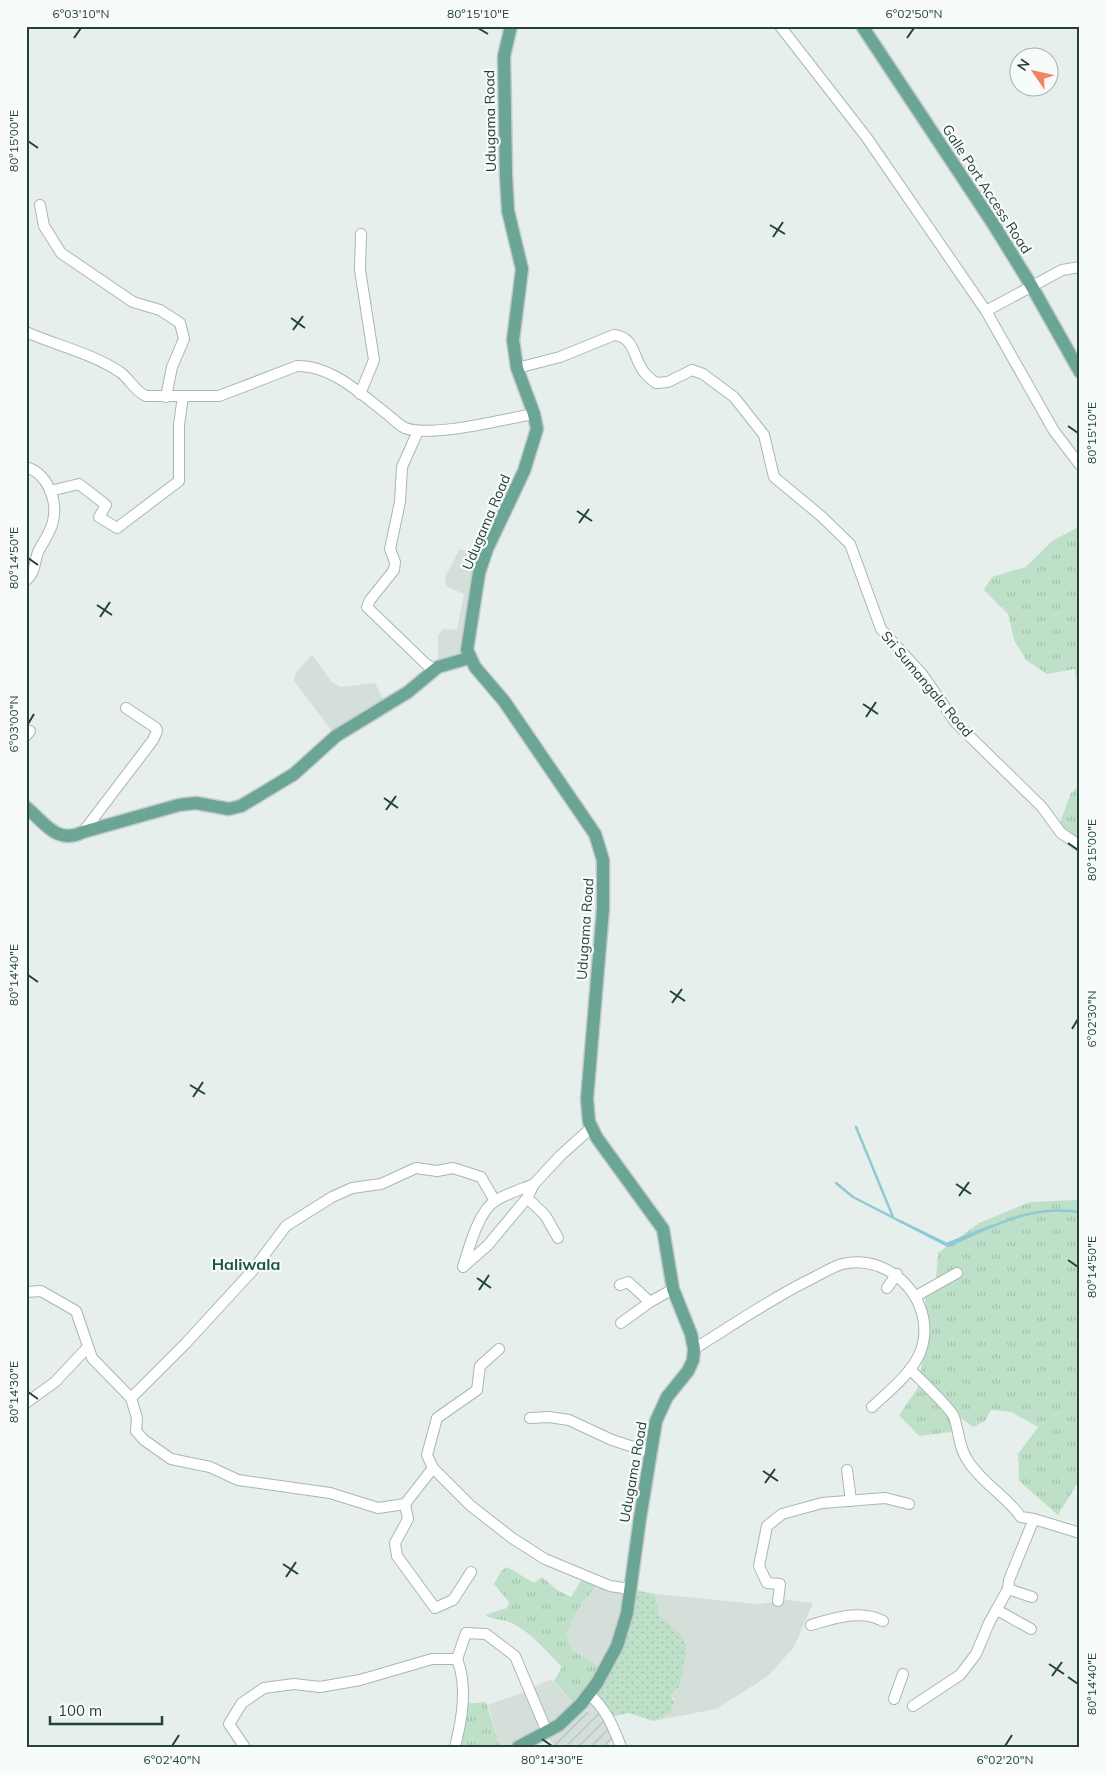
<svg xmlns="http://www.w3.org/2000/svg" width="1106" height="1773" font-family="Mulish,sans-serif">
<style>
.built{fill:#d4dfda}
.industrial{fill:url(#industrial-furrows)}
.grass{fill:url(#grass-tufts)}
.park{fill:url(#park-dots)}
.lines{fill:none;stroke-linecap:round;stroke-linejoin:round}
.stream{stroke:#8ec9d4;stroke-width:2.5}
.minor-casing{stroke:#a8b8b2;stroke-width:12}
.major-casing{stroke:#c2cac8;stroke-width:15}
.minor{stroke:#fff;stroke-width:10}
.major{stroke:#6aa596;stroke-width:12}
.ticks{fill:none;stroke:#24423a;stroke-width:2}
.labels{text-anchor:middle;dominant-baseline:central;stroke-width:4.5;stroke-linejoin:round;paint-order:stroke}
.street-label{font-size:14px;fill:#24423a;stroke:#f7fbf9}
.quarter-label{font-size:16px;font-weight:bold;fill:#1f5548;stroke:#f7fbf9}
.neatline{fill:none;stroke:#24423a;stroke-width:2}
.ticks-label{font-size:12px;text-anchor:middle;fill:#24423a}
</style>
<defs>
<pattern id="industrial-furrows" width="10" height="10" patternUnits="userSpaceOnUse" patternTransform="scale(1.25)"><rect width="10" height="10" fill="#d4dfda"/><path d="M-1 1l2-2M0 10L10 0M9 11l2-2" fill="none" stroke="#b6c1bc"/></pattern>
<pattern id="grass-tufts" width="24" height="20" patternUnits="userSpaceOnUse" patternTransform="scale(1.25)"><rect width="24" height="20" fill="#bfe0c8"/><path d="M3 7l-1-3M5 7V3M7 7l1-3M15 17l-1-3M17 17v-4M19 17l1-3" fill="none" stroke="#a4c1ad"/></pattern>
<pattern id="park-dots" width="8" height="8" patternUnits="userSpaceOnUse" patternTransform="scale(1.25)"><rect width="8" height="8" fill="#bfe0c8"/><path d="M2 2h.1M6 6h.1" fill="none" stroke="#a4c1ad" stroke-width="1.8" stroke-linecap="round"/></pattern>
</defs>
<rect width="100%" height="100%" fill="#e6efeb"/>
<g class="built">
<path d="M487,549L469,658L438,667V636L443,629L457,630L464,594L446,586L445,577L459,550Z"/>
<path d="M312,655L332,682L341,687L375,683L386,705L336,736L294,681L295,674Z"/>
<path d="M598,1583L626,1596L619,1626L602,1666L597,1665L572,1650L566,1634L578,1609Z"/>
<path d="M655,1594L758,1604L786,1600L813,1603L794,1647L768,1676L716,1709L653,1721L661,1717L673,1707L674,1698L671,1696L674,1690L679,1688L686,1656L668,1624L659,1615Z"/>
<path d="M551,1679L577,1707L589,1694L601,1705L590,1713L583,1709L518,1747H500L488,1705L529,1690Z"/>
</g>
<path class="industrial" d="M601,1705L616,1734L606,1747H553L547,1732L583,1709L590,1713Z"/>
<g class="grass">
<path d="M1080,526V712L1075,669L1047,674L1026,660L1014,640L1008,614L984,590L992,577L1026,567L1052,541Z"/>
<path d="M1080,785V845L1060,823L1071,793Z"/>
<path d="M1075,1200L1080,1201V1479L1058,1515L1019,1481L1018,1454L1038,1427L1011,1412L991,1410L985,1421L973,1427L961,1418L958,1411L955,1413L951,1432L919,1436L899,1415L918,1388L928,1328L925,1298L935,1291L938,1253L979,1223L1030,1202Z"/>
<path d="M507,1567L534,1583L542,1577L557,1590L571,1597L584,1576L599,1582L578,1609L566,1634L572,1650L597,1665L608,1666L577,1707L554,1681L562,1667C546,1651 533,1634 512,1623C503,1619 493,1620 485,1615L507,1608L509,1602L494,1584L501,1571Z"/>
<path d="M486,1702L500,1747H455L462,1704Z"/>
</g>
<path class="park" d="M630,1589L655,1594L659,1615L681,1635L686,1645V1656L679,1688L674,1690L671,1695L674,1702L671,1712L653,1721L629,1713L609,1717L589,1694L597,1683Z"/>
<g class="lines">
<g class="stream">
<path d="M856,1127L893,1217"/>
<path d="M836,1183L853,1197L948,1246C992,1227 1029,1204 1080,1212"/>
<path d="M900,1221L947,1244L991,1226"/>
</g>
<defs>
<g id="minor">
<path d="M780,26L867,138L986,311L1054,431L1080,465"/>
<path d="M40,205L44,226L61,253L133,302L160,310L180,323L184,339L172,367L166,397"/>
<path d="M986,311L1062,270L1080,267"/>
<path d="M26,332C58,346 91,353 120,372C130,379 135,392 146,396H219L297,366C331,365 361,394 387,414C393,419 399,425 405,428C433,438 503,419 534,414"/>
<path d="M517,368L560,357L614,335C635,337 633,358 644,372C647,376 652,380 656,383L668,382L692,370L703,374L734,397L764,435L774,477L821,516L850,544L881,629L922,674L956,723L1042,807L1061,833L1080,846"/>
<path d="M360,394L374,360L360,270L361,234"/>
<path d="M418,431L402,467L400,502L390,549L395,562L394,570L370,600L367,607L426,664L432,668L438,667"/>
<path d="M26,467C47,473 58,500 53,521C51,532 43,542 38,552C34,563 36,572 26,580"/>
<path d="M50,491L79,484L106,505L99,517L117,528L179,481V425L183,396"/>
<path d="M26,736L30,731"/>
<path d="M83,832L153,740L157,731L156,728L126,708"/>
<path d="M534,1184C522,1189 506,1194 495,1201C478,1212 469,1248 463,1267L488,1245L527,1198L534,1184L560,1156L591,1128"/>
<path d="M527,1198L545,1215L558,1238"/>
<path d="M620,1285L628,1282L650,1302L673,1289"/>
<path d="M887,1288L897,1274"/>
<path d="M26,1292L41,1291L76,1311L92,1358L131,1398L137,1418L136,1431L144,1440L171,1459L210,1467L238,1480L330,1493L378,1508L405,1504L433,1468"/>
<path d="M916,1296L957,1273"/>
<path d="M621,1323L650,1302"/>
<path d="M499,1349L480,1366L477,1390L437,1418L427,1455L433,1468L471,1506L512,1538L545,1559L610,1586L630,1589"/>
<path d="M694,1349C733,1325 770,1299 811,1279C821,1274 832,1267 842,1264C893,1252 939,1305 920,1353C911,1374 888,1392 872,1407"/>
<path d="M910,1369C918,1378 951,1408 954,1417C959,1431 959,1449 968,1461C982,1483 1006,1496 1021,1517L1034,1519"/>
<path d="M131,1398L186,1343L253,1270L286,1226L332,1197L352,1188L381,1184L416,1168L437,1171L453,1168L481,1177L495,1201"/>
<path d="M26,1403L55,1382L87,1348"/>
<path d="M530,1418L549,1417L569,1420L612,1440L652,1453"/>
<path d="M847,1470L851,1501"/>
<path d="M405,1504L408,1519L395,1543L397,1556L435,1608L453,1600L471,1572"/>
<path d="M1008,1589L1032,1597"/>
<path d="M778,1601L780,1584L767,1583L759,1566L767,1526L782,1514L822,1503L885,1498L909,1504"/>
<path d="M997,1610L1031,1629"/>
<path d="M811,1625C835,1618 861,1609 883,1621"/>
<path d="M589,1694C606,1709 613,1726 621,1747"/>
<path d="M894,1699L903,1674"/>
<path d="M913,1706L960,1675L976,1654L989,1623L1008,1589L1009,1580L1034,1519L1080,1533"/>
<path d="M244,1746L229,1724L242,1703L264,1688L294,1684L320,1687L360,1680L432,1659H457L466,1633L486,1634L515,1656L547,1732"/>
<path d="M455,1747C462,1719 468,1686 457,1659"/>
</g>
<g id="major">
<path d="M511,26L504,56L506,175L508,211L522,269L513,340L517,368L534,414L537,429L524,471L487,549L479,573L467,650L475,667L504,701L595,834L603,860V909L587,1099L589,1122L597,1138L663,1229L673,1289L691,1334L694,1349L693,1360L688,1371L667,1397L656,1421L640,1518L627,1613L617,1646L597,1683L581,1704L559,1725L518,1747"/>
<path d="M862,26L992,222L1031,285L1080,372"/>
<path d="M26,807C45,823 57,845 83,832L179,805L196,803L229,809L241,806L294,774L336,736L408,692L438,667L469,658"/>
</g>
</defs>
<use href="#minor" class="minor-casing"/>
<use href="#major" class="major-casing"/>
<use href="#minor" class="minor"/>
<use href="#major" class="major"/>
</g>
<path class="ticks" d="M478,28L488,34M74,38L81,28M907,38L914,28M28,141L38,148M770,225L785,234M773,237L783,222M291,318L305,328M293,330L303,316M1068,426L1078,433M577,511L592,521M579,523L589,509M28,558L38,565M97,605L112,615M100,617L110,602M863,704L878,714M866,717L876,702M28,724L34,714M384,798L398,808M386,810L396,796M1068,843L1078,850M28,975L38,982M670,991L685,1001M672,1003L682,989M1072,1029L1078,1019M190,1085L205,1094M193,1097L203,1082M956,1184L971,1194M959,1196L969,1182M1068,1260L1078,1267M477,1278L491,1288M479,1290L489,1275M28,1392L38,1399M763,1471L778,1481M765,1483L775,1469M283,1564L298,1574M286,1577L296,1562M1049,1664L1064,1674M1052,1676L1062,1662M1068,1677L1078,1684M542,1739L552,1746M172,1746L179,1735M1005,1746L1012,1735"/>
<g class="labels">
<g class="street-label">
<text transform="translate(490 121) rotate(-91)">Udugama Road</text>
<text transform="translate(987 189) rotate(57)">Galle Port Access Road</text>
<text transform="translate(486 522) rotate(-67)">Udugama Road</text>
<text transform="translate(927 684) rotate(50)">Sri Sumangala Road</text>
<text transform="translate(585 929) rotate(-86)">Udugama Road</text>
<text transform="translate(633 1472) rotate(-80)">Udugama Road</text>
</g>
<g class="quarter-label">
<text x="246" y="1264">Haliwala</text>
</g>
</g>
<rect width="1106" height="1773" fill="none" stroke="#f7fbf9" stroke-width="55"/>
<g transform="translate(1034 72) rotate(304)"><circle r="24" fill="#f7fbf9" stroke="#a3b1ad"/>
<path d="M0-4L9 19L0 12L-9 19Z" fill="#f4845f"/>
<text y="-8" font-size="14" font-weight="bold" text-anchor="middle" fill="#24423a">N</text>
</g>
<path d="M50 1716v8h112v-8" fill="none" stroke="#24423a" stroke-width="2.5"/>
<text x="58" y="1716" font-size="15" fill="#24423a" stroke="#f7fbf9" stroke-width="4" paint-order="stroke">100 m</text>
<rect x="28" y="28" width="1050" height="1718" class="neatline"/>
<g class="ticks-label">
<text x="81" y="18">6°03'10"N</text>
<text x="478" y="18">80°15'10"E</text>
<text x="914" y="18">6°02'50"N</text>
<text transform="translate(14 141) rotate(-90)" y="4">80°15'00"E</text>
<text transform="translate(1092 433) rotate(-90)" y="4">80°15'10"E</text>
<text transform="translate(14 558) rotate(-90)" y="4">80°14'50"E</text>
<text transform="translate(14 724) rotate(-90)" y="4">6°03'00"N</text>
<text transform="translate(1092 850) rotate(-90)" y="4">80°15'00"E</text>
<text transform="translate(14 975) rotate(-90)" y="4">80°14'40"E</text>
<text transform="translate(1092 1019) rotate(-90)" y="4">6°02'30"N</text>
<text transform="translate(1092 1267) rotate(-90)" y="4">80°14'50"E</text>
<text transform="translate(14 1392) rotate(-90)" y="4">80°14'30"E</text>
<text transform="translate(1092 1684) rotate(-90)" y="4">80°14'40"E</text>
<text x="172" y="1764">6°02'40"N</text>
<text x="552" y="1764">80°14'30"E</text>
<text x="1005" y="1764">6°02'20"N</text>
</g>
</svg>
